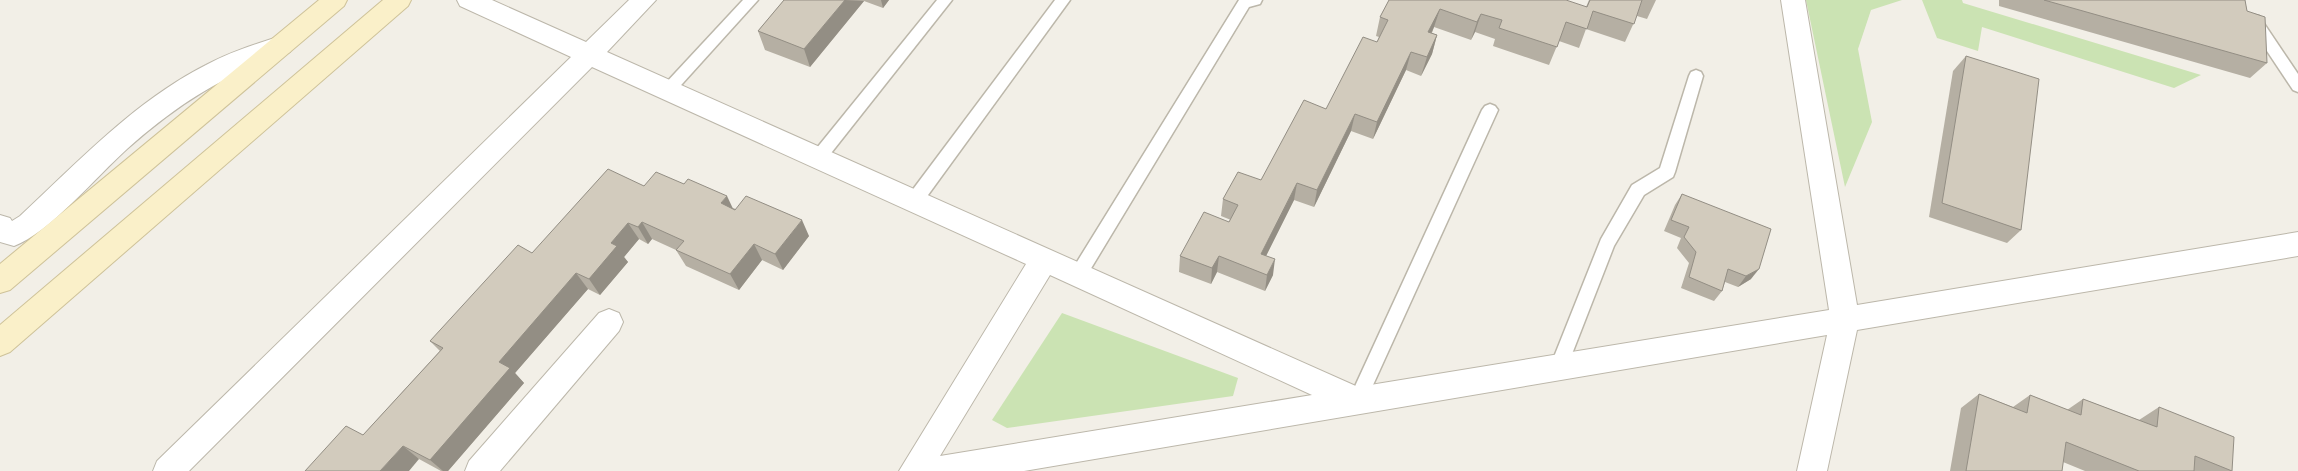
<svg xmlns="http://www.w3.org/2000/svg" width="2298" height="471" font-family="Overpass,sans-serif">
<style>
.green{fill:#cbe3b3}
.lines{fill:none;stroke-linecap:round;stroke-linejoin:round}
.lane-casing{stroke:#bcb7aa;stroke-width:3}
.street-casing{stroke:#bcb7aa;stroke-width:2}
.secondary-casing{stroke:#cec299;stroke-width:2}
.lane{fill:#fff;fill-rule:evenodd}
.street{fill:#fff;fill-rule:evenodd}
.secondary{fill:#faf0c9;fill-rule:evenodd}
.wall{fill:#b5afa3}
.shaded-wall{fill:#938e84}
.building{fill:#d2cbbd;stroke:#938e84}
</style>
<rect width="100%" height="100%" fill="#f2efe7"/>
<g class="green">
<path d="M1806,0H1902L1871,10L1858,49L1872,122L1845,187Z"/>
<path d="M1922,0H1962L1963,3L2201,75L2174,88L1982,27L1978,51L1937,38Z"/>
<path d="M1062,313L1238,378L1233,396L1007,428L992,420Z"/>
</g>
<g class="lines">
<defs>
<g id="lane">
<path d="M743,0H758L673,94H663L660,90L663,86Z"/>
<path d="M937,0H952L824,162L818,164L812,162L810,158L812,154Z"/>
<path d="M1055,0H1070L920,206L914,208L908,206L906,201L908,196Z"/>
<path d="M1239,0H1262L1260,4L1249,7L1084,280L1078,282L1072,280L1070,275L1072,270Z"/>
<path d="M2254,15L2259,16L2298,74V92L2293,90L2249,24L2247,20L2249,16Z"/>
<path d="M1696,70L1701,72L1703,76L1675,172L1673,177L1644,195L1614,246L1565,372L1559,375L1553,372L1550,367L1601,239L1632,185L1660,168L1689,76L1691,72Z"/>
<path d="M1490,104L1495,106L1498,110L1363,407L1357,409L1351,407L1348,401L1351,395L1482,110L1485,106Z"/>
</g>
<g id="street">
<path d="M457,0H492L586,42L629,0H656L607,52L1358,387L1829,310L1781,0H1805L1857,305L2298,232V256L1857,330L1827,471H1797L1827,335L1024,471H899L1026,264L592,67L189,471H153L157,461L571,57L460,6ZM1050,275L1312,395L940,456Z"/>
<path d="M281,36L290,38L293,45L290,52C224,75 179,103 127,149C97,176 49,233 14,246L0,242V215L10,218L12,221L20,216C78,162 135,101 206,65C230,52 256,44 281,36Z"/>
<path d="M609,309L619,313L623,322L619,331L500,471H465L469,461L599,313Z"/>
</g>
<g id="secondary">
<path d="M319,0H347L344,6L10,290L0,293V264Z"/>
<path d="M383,0H411L408,6L10,352L0,356V325Z"/>
</g>
</defs>
<use href="#lane" class="lane-casing"/>
<use href="#street" class="street-casing"/>
<use href="#secondary" class="secondary-casing"/>
<use href="#lane" class="lane"/>
<use href="#street" class="street"/>
<use href="#secondary" class="secondary"/>
</g>
<g class="wall">
<path d="M784,0H889L883,8L864,1L810,67L765,50L758,31Z"/>
<path d="M1389,0L1586,7L1589,0H1656L1647,19L1637,16L1625,42L1586,29L1579,48L1559,41L1549,65L1493,46L1495,39L1475,32L1471,40L1434,27L1432,33L1437,35L1432,54L1421,76L1406,70L1373,139L1351,131L1314,207L1294,200L1266,256L1273,275L1265,291L1217,272L1211,284L1179,272L1180,256L1229,222L1231,220L1221,216L1223,199L1261,180L1326,109L1377,42L1379,37L1376,36L1380,17Z"/>
<path d="M1999,0H2245L2247,11L2267,63L2250,78L1999,6Z"/>
<path d="M1966,56L2021,230L2007,243L1929,217L1953,71Z"/>
<path d="M684,184L733,208L809,236L783,270L762,260L739,290L686,266L676,250L652,239L648,244L639,239L624,257L628,262L600,295L588,289L515,373L524,383L448,471H441L419,459L363,435L440,351L430,341L532,253L644,186Z"/>
<path d="M1682,194L1751,279L1738,287L1725,282L1722,291L1714,301L1681,288L1689,263L1677,248L1681,238L1664,231L1675,205Z"/>
<path d="M1979,394L2013,407L2030,395L2067,410L2083,399L2139,420L2159,407L2232,471H2085L2063,462L2062,471H1950L1961,408Z"/>
</g>
<g class="shaded-wall">
<path d="M845,0L864,1L810,67L804,49Z"/>
<path d="M881,0H889L883,8Z"/>
<path d="M1440,9L1434,27L1423,51L1428,32Z"/>
<path d="M1481,14L1475,32L1471,40L1477,22Z"/>
<path d="M1437,35L1432,54L1421,76L1427,57Z"/>
<path d="M1411,52L1406,70L1373,139L1377,122Z"/>
<path d="M1355,114L1351,131L1314,207L1317,190Z"/>
<path d="M1297,183L1294,200L1259,270L1261,254Z"/>
<path d="M727,196L735,213L721,203Z"/>
<path d="M802,220L809,236L783,270L775,254Z"/>
<path d="M642,222L652,239L648,244L638,227Z"/>
<path d="M628,223L639,239L624,257L628,262L600,295L589,279L611,243Z"/>
<path d="M754,244L762,260L739,290L730,274Z"/>
<path d="M1219,256L1217,272L1211,284L1212,268Z"/>
<path d="M1275,259L1273,275L1265,291L1267,275Z"/>
<path d="M1759,269L1751,279L1738,287L1746,276Z"/>
<path d="M576,273L588,289L515,373L524,383L448,471H443L430,460L499,362Z"/>
<path d="M403,446L419,459L409,471H380Z"/>
</g>
<g class="building">
<path d="M784,0H845L804,49L758,31Z"/>
<path d="M1389,0H1566L1587,7L1590,0H1642L1634,24L1593,11L1587,29L1566,22L1557,47L1499,28L1502,20L1481,14L1477,22L1440,9L1428,32L1437,35L1427,57L1411,52L1377,122L1355,114L1317,190L1297,183L1261,254L1275,259L1267,275L1219,256L1212,268L1180,256L1204,212L1229,222L1238,205L1223,199L1238,172L1261,180L1304,100L1326,109L1363,37L1377,42L1388,20L1380,17Z"/>
<path d="M2044,0H2245L2247,11L2265,17L2267,63Z"/>
<path d="M1966,56L2039,79L2021,230L1942,203Z"/>
<path d="M608,169L644,186L656,172L684,184L688,179L727,196L721,203L735,210L746,196L802,220L775,254L754,244L730,274L676,250L684,241L642,222L638,227L628,223L611,243L617,246L589,279L576,273L499,362L510,368L430,460L403,446L380,471H305L346,426L363,435L443,348L430,341L518,245L532,253Z"/>
<path d="M1682,194L1771,229L1759,269L1746,276L1728,269L1722,291L1689,277L1696,252L1684,237L1689,227L1671,220Z"/>
<path d="M1979,394L2027,413L2030,395L2081,415L2083,399L2157,427L2159,407L2234,437L2232,471L2195,456L2194,471H2139L2066,442L2062,471H1966Z"/>
</g>
</svg>
